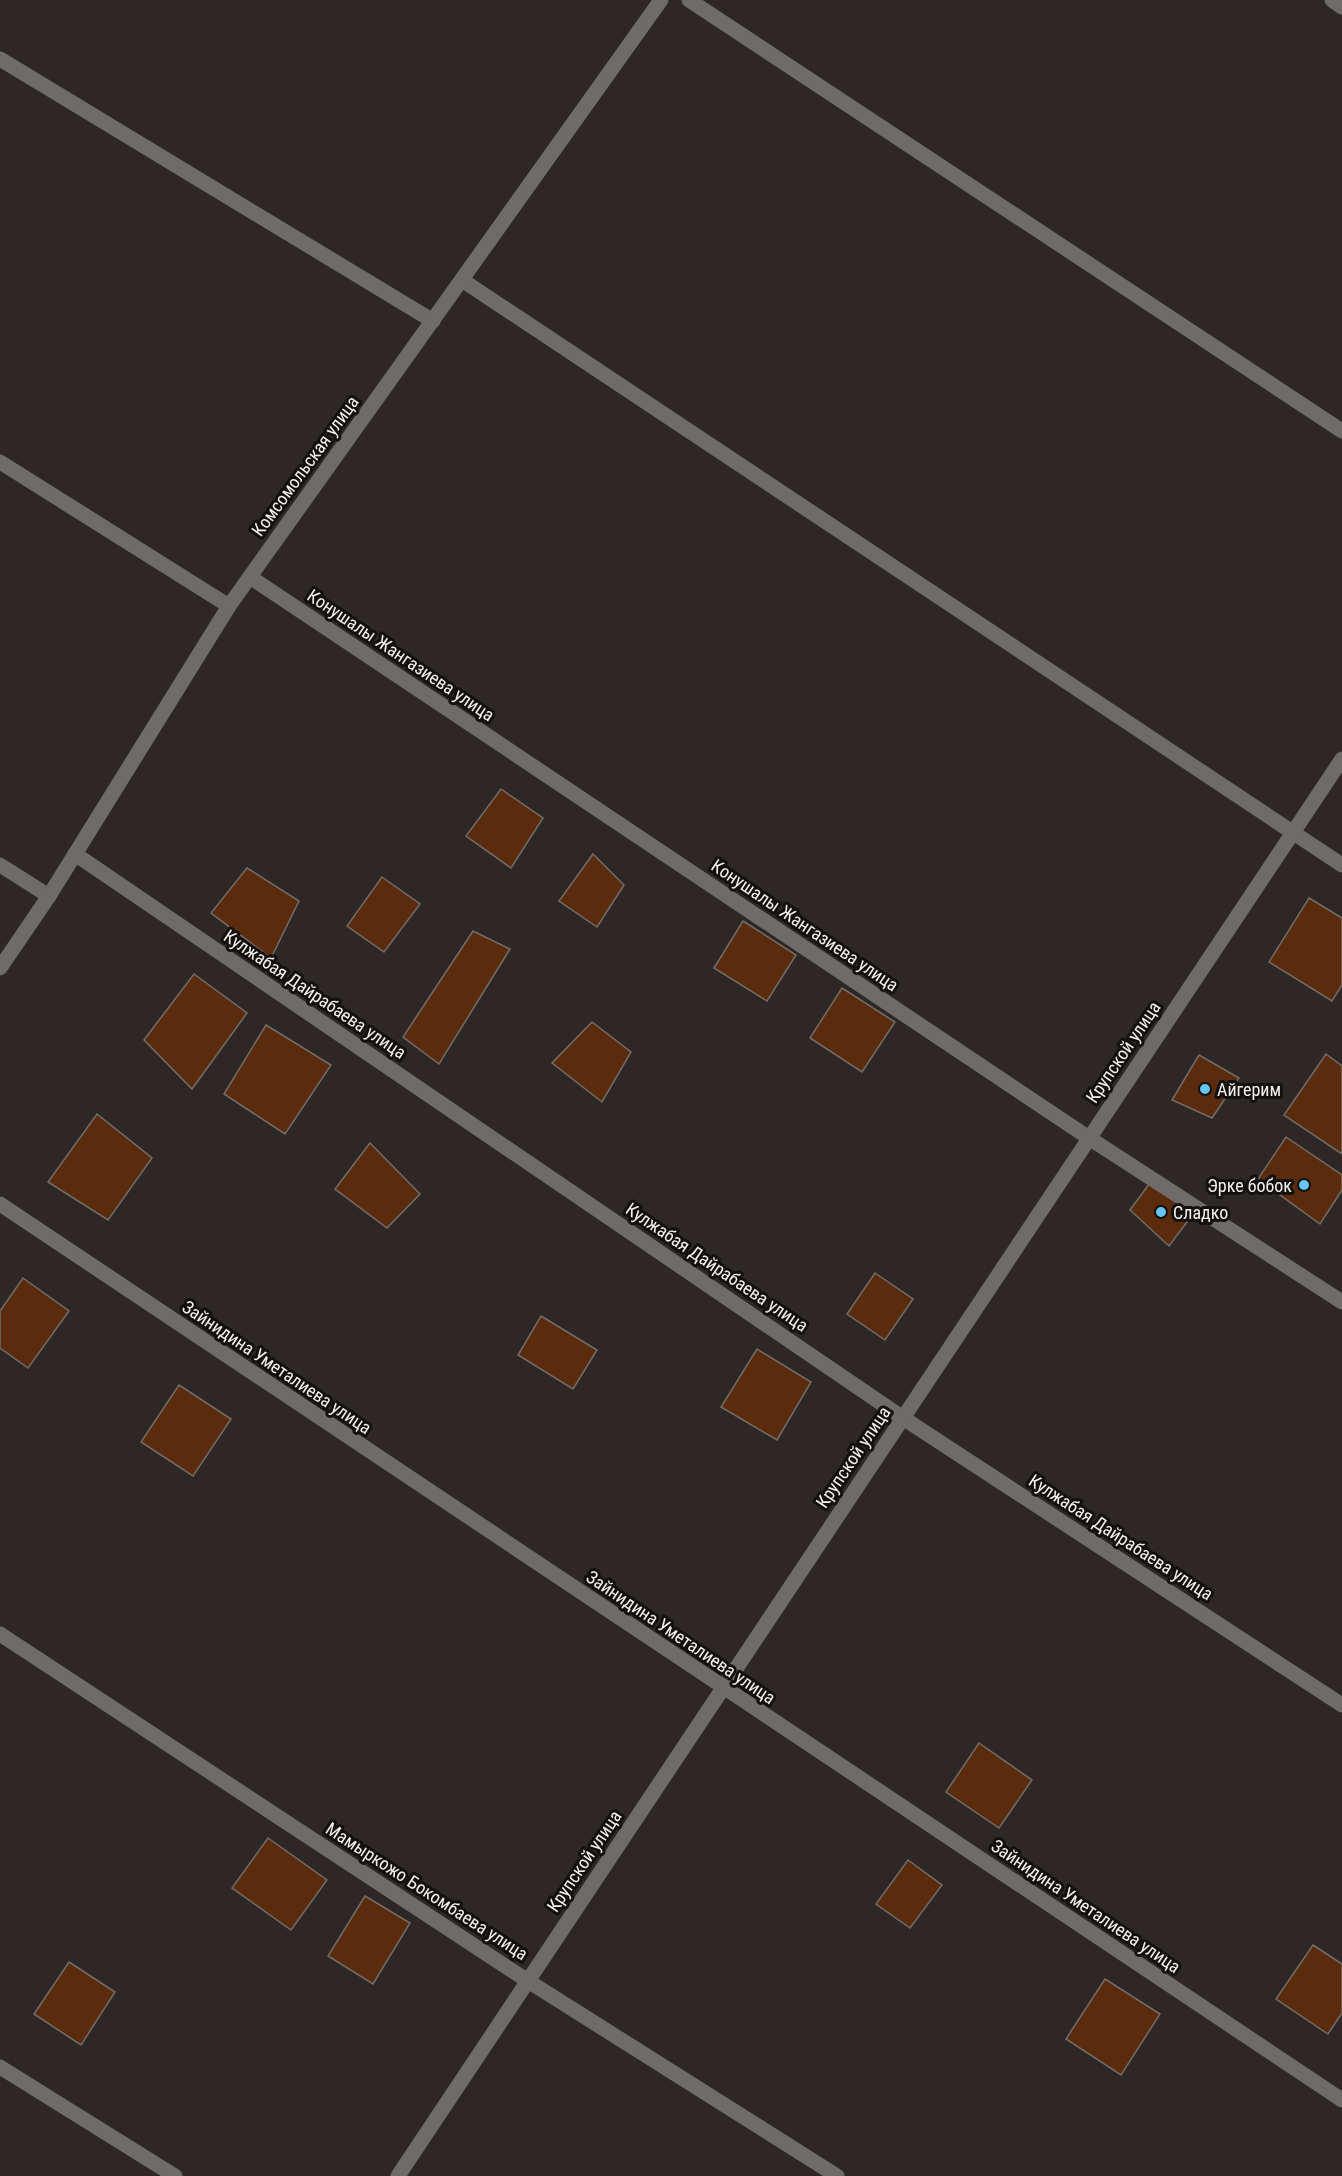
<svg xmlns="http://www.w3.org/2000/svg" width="1342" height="2176" font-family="'Roboto Condensed',sans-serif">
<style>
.building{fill:#5a2c0d;stroke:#736d6a;stroke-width:1.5}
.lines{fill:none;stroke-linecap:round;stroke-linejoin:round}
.minor{stroke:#6e6b6a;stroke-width:15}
.poi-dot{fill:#68c4f0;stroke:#131110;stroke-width:2}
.labels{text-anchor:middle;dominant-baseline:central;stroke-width:6;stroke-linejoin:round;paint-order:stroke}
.street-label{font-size:18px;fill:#f5f1f0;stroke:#131110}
.poi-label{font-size:18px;fill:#f5f1f0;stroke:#131110;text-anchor:start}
</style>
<rect width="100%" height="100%" fill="#2d2825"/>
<g class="building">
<path d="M501,789L543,818L511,868L466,836Z"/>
<path d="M593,854L624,885L597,927L559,901Z"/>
<path d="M247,868L299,901L271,958L211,913Z"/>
<path d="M382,877L420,904L384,952L347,926Z"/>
<path d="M1309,898L1342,918V985L1332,1001L1269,962Z"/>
<path d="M743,921L796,955L767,1001L714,968Z"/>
<path d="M473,931L510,949L439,1064L403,1037Z"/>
<path d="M194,974L247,1013L192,1089L144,1040Z"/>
<path d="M842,988L895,1022L862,1072L810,1038Z"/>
<path d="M592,1022L631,1052L602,1102L552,1063Z"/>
<path d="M266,1025L331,1065L285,1134L224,1094Z"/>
<path d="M1326,1054L1342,1066V1154L1284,1115Z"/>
<path d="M1199,1055L1239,1078L1212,1118L1172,1100Z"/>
<path d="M97,1114L152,1158L108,1220L48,1182Z"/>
<path d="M1286,1137L1342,1175V1190L1320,1224L1258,1179Z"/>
<path d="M370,1143L420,1194L387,1228L335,1189Z"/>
<path d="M1152,1180L1193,1214L1169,1246L1130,1210Z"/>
<path d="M875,1273L913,1299L885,1340L847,1314Z"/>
<path d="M23,1278L69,1311L28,1368L0,1348V1311Z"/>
<path d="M541,1316L597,1350L573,1389L518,1355Z"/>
<path d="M757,1349L811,1382L777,1440L721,1407Z"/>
<path d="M179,1385L231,1419L193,1476L141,1442Z"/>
<path d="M979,1743L1032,1780L999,1828L946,1792Z"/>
<path d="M268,1838L327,1880L291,1930L232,1888Z"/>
<path d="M908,1860L942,1885L910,1928L876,1904Z"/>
<path d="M365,1896L410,1923L373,1984L328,1956Z"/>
<path d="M1313,1945L1342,1964V2013L1328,2034L1276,1999Z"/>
<path d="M69,1962L115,1992L81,2045L34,2014Z"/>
<path d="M1105,1979L1160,2014L1121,2075L1066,2039Z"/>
</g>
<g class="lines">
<g class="minor">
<path d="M689,0L1342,431"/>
<path d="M1332,0L1342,7"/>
<path d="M0,59L433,321"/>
<path d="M462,280L1342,865"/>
<path d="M0,462L229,606"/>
<path d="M250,577L1089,1138L1342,1302"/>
<path d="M75,854L903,1418L1342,1705"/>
<path d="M0,865L49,896"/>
<path d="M0,968L49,896L229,606L661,0"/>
<path d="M0,1204L1342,2100"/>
<path d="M0,1634L528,1981L837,2176"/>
<path d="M0,2067L175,2176"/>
<path d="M398,2176L1342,759"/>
</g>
</g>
<g class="poi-dot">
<circle cx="1205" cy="1089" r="6"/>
<circle cx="1304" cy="1185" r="6"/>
<circle cx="1161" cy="1212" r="6"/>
</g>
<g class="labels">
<g class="street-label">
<text transform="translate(305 466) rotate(-54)">Комсомольская улица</text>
<text transform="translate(401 655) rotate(34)">Конушалы Жангазиева улица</text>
<text transform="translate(805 925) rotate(34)">Конушалы Жангазиева улица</text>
<text transform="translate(315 994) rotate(34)">Кулжабая Дайрабаева улица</text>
<text transform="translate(1123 1052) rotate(-56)">Крупской улица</text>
<text transform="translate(717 1267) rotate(34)">Кулжабая Дайрабаева улица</text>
<text transform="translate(277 1367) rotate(34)">Зайнидина Уметалиева улица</text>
<text transform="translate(853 1457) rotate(-56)">Крупской улица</text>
<text transform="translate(1121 1537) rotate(33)">Кулжабая Дайрабаева улица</text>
<text transform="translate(681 1637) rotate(34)">Зайнидина Уметалиева улица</text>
<text transform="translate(584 1861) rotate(-56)">Крупской улица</text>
<text transform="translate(427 1891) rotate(33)">Мамыркожо Бокомбаева улица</text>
<text transform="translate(1086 1906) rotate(34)">Зайнидина Уметалиева улица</text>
</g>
<g class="poi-label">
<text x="1217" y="1089">Айгерим</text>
<text x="1292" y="1185" text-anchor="end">Эрке бобок</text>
<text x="1173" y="1212">Сладко</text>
</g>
</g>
</svg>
